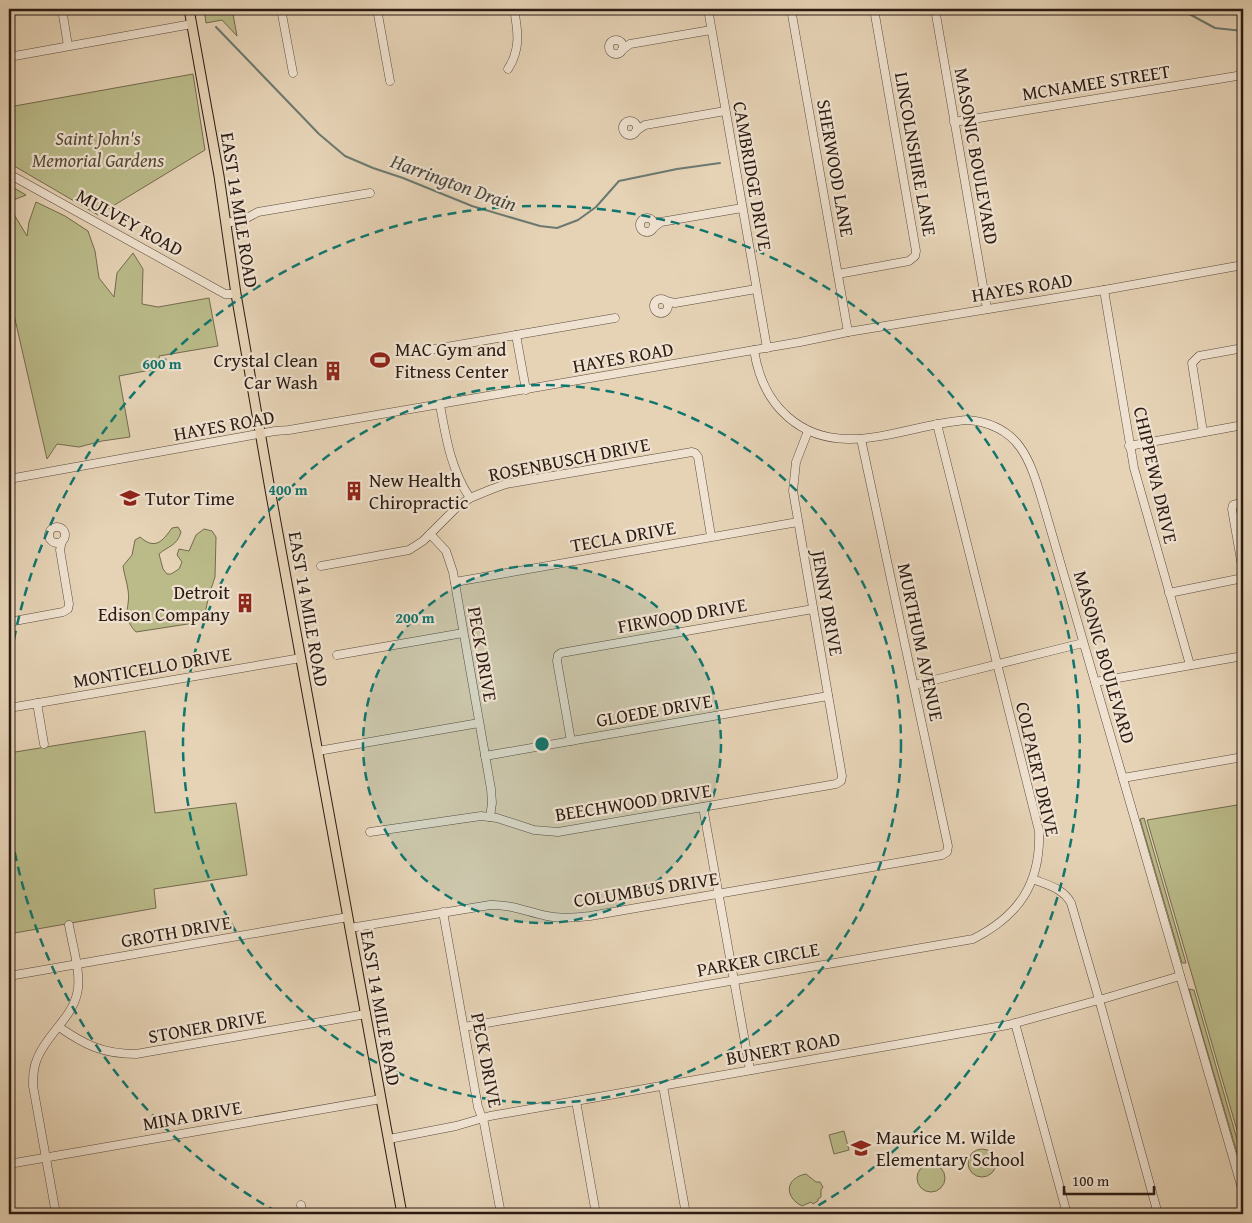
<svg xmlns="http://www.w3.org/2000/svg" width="1252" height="1223" font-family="'Gentium Book Plus',serif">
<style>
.green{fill:#bbbb8a;stroke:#736b4e}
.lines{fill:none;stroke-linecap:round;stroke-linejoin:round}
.stream{stroke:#6b7970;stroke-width:2}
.minor-casing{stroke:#5a493c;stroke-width:9}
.major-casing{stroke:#2b1b13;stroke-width:11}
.minor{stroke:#efe2d0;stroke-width:8}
.major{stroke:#e6d3b6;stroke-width:9}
.ring{fill:none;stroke:#0f766e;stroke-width:2.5;stroke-dasharray:9 6}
.labels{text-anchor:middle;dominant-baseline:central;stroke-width:4.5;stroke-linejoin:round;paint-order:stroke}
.street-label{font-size:19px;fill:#2b1b13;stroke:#efe2d0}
.park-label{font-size:19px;font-style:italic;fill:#564b37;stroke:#efe2d0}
.poi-label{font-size:19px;fill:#2b1b13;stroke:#efe2d0;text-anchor:start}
.water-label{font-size:20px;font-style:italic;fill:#4b4a42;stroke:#efe2d0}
.centre{fill:#0f766e;stroke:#efe2d0;stroke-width:2.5}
.ring-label{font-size:15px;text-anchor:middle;font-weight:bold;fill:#0f766e;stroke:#efe2d0;stroke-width:4.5;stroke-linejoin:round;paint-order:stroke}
</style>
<rect width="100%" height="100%" fill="#e6d3b6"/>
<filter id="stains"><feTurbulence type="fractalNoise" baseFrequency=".004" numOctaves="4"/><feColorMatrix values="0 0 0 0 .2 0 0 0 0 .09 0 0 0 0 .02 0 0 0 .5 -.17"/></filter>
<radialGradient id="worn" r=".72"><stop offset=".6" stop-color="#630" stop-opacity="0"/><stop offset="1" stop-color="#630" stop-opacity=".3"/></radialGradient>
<g class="green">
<path d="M204,9H232L237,36L222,20L206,23Z"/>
<path d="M193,74L205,150L98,215L9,163V107Z"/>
<path d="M9,185L26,195L11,201L15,216L27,236L29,222L36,202L65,216L88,231L95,251L99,278L114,297L117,273L133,253L143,269L142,304L158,307L209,298L218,346L159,356L161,368L119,376L130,437L102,441L79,447L57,444L47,459L9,293Z"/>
<path d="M178,527L181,532C177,546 168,546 159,554L163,569L167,574H171L179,569L182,562L177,555L179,549L189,551L196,535L204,529L212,531L216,537L215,577L209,595L205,613L201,620L194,623L136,632C120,615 131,608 128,590C127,582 124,574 123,566L132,555L135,540L140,537C155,550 162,542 172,528Z"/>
<path d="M145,731L155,813L236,803L247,875L154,889L156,908L9,934V753Z"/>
<path d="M1243,804V1143L1241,1144L1147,820Z"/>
<path d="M1144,818L1186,963H1182L1140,819Z"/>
<path d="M1189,989L1194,990L1243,1160V1173Z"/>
<path d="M844,1131L849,1150L834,1154L829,1135Z"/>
<circle cx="982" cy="1163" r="14"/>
<circle cx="931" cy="1178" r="14"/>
<path d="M806,1174L816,1182H820L823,1187L821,1190V1197L818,1199V1201L813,1204L811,1202L802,1206C784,1197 785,1178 806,1174Z"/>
</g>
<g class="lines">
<g class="stream">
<path d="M1180,9L1215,28L1243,31"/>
<path d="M216,27L319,134L345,156L373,168L403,178L472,206L540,226L557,228L578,220L596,207L619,181L677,169L720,163"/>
</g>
<defs>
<g id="minor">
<path d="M62,9L68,46"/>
<path d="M281,9L293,73"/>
<path d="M377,9L390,81"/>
<path d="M708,9L767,348"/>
<path d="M791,9L848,332"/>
<path d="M935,9L987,309"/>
<circle cx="616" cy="47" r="7"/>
<path d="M622,50L630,44L711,30"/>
<path d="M9,57L192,24"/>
<path d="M508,69C521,49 518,31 514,9"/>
<circle cx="630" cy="128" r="7"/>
<path d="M954,122L1243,75"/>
<path d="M636,131L645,125L725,111"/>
<path d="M9,174L225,294H236"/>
<circle cx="647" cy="225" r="7"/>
<path d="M226,223L243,220L258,212L370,193"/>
<path d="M653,228L661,222L742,208"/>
<path d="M838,274L909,261L915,256L916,251L874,9"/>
<path d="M1104,290L1134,468L1190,665"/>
<circle cx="661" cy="306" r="7"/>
<path d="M666,301L675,303L756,289"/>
<path d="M516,335L526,390"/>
<path d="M754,350C758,376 767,399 788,417C840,463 909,423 968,420C1020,425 1030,460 1043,503L1243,1192"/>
<path d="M417,352L615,318"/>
<path d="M440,405C446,438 451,470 470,498"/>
<path d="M1203,432L1192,363L1199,356L1243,348"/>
<path d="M1129,446L1243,425"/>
<path d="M9,479L275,431L289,430L800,342L848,332L1104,290L1243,265"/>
<path d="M1243,502L1233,505L1232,509L1243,572"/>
<circle cx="57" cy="535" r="8"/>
<path d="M430,534L446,551L453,572L491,789L492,803L490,817"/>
<path d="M321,566L409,550L423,541L456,508L470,498L492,489L506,484L692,452L695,453L698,457L711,536"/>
<path d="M455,582L798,522"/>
<path d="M1169,593L1243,578"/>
<path d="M9,622L63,612L68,609L69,604L60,550L62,541"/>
<path d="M337,655L463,633"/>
<path d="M1095,682L1243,656"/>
<path d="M914,685L1083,643"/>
<path d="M37,703L44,744"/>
<path d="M9,708L301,658"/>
<path d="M571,741L557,661L558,655L561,653L813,609"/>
<path d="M318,751L479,723"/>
<path d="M485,756L828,696"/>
<path d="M1123,778L1243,757"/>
<path d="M703,807L750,1070"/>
<path d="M370,832L481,816L497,818L534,830L558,832L836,784L841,781L842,776L793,491L796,462L808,431"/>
<path d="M1033,879C1047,885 1063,888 1071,903L1102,1010L1158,1214"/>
<path d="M443,912L478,1107L484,1123L501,1214"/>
<path d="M350,928L490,905C510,904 527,912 547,916C561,919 575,918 590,916L942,855L947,852L948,846L861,439"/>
<path d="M9,976L348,917"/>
<path d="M1015,1023L1067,1214"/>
<path d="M59,1027C85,1045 103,1054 136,1054L366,1014"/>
<path d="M464,1027L973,939C1019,916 1041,883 1039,831L937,424"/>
<path d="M663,1086L686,1214"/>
<path d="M576,1101L596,1214"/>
<path d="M389,1139L456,1126L490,1116L1008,1025L1106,998L1180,976"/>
<path d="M9,1164L381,1099"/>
<path d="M301,1205L303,1214"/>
<path d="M56,1214L33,1086C33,1077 33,1068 37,1059C46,1035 71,1019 77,994C82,975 72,944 69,925"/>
</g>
<path id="major" d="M189,9L219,176L236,294L271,495L402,1214"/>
</defs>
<use href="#minor" class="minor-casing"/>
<use href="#major" class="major-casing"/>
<use href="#minor" class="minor"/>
<use href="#major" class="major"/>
</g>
<circle cx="542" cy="744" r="179" fill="#0f766e" fill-opacity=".12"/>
<g class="ring">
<circle cx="542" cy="744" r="179"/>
<circle cx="542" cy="744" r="359"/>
<path d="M277 1212A538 538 0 0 1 9 819M9 669A538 538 0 1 1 807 1212"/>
</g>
<defs>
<symbol id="stadium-bare" viewBox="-9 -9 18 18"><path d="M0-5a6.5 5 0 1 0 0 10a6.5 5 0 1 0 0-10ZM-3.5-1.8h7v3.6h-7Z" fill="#8f2418" stroke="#efe2d0" stroke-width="2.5" paint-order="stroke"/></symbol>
<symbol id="building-bare" viewBox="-9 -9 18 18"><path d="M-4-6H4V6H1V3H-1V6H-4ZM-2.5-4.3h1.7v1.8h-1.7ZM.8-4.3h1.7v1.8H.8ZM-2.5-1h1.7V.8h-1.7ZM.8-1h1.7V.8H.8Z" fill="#8f2418" stroke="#efe2d0" stroke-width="2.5" paint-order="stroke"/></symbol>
<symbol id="school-bare" viewBox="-9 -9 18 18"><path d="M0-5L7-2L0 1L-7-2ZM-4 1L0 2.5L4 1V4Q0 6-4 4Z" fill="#8f2418" stroke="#efe2d0" stroke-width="2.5" paint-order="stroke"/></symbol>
</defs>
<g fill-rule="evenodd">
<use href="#stadium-bare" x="366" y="346" width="28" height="28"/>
<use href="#building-bare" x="319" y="357" width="28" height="28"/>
<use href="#building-bare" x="340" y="477" width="28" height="28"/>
<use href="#school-bare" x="116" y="484" width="28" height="28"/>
<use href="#building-bare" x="231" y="589" width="28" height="28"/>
<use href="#school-bare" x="847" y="1134" width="28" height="28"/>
</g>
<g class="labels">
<g class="street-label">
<text transform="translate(1096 82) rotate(-9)">MCNAMEE STREET</text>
<text transform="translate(916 154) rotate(80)">LINCOLNSHIRE LANE</text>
<text transform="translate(977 156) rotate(80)">MASONIC BOULEVARD</text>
<text transform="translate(836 168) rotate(80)">SHERWOOD LANE</text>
<text transform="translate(753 176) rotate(80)">CAMBRIDGE DRIVE</text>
<text transform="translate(240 210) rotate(81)">EAST 14 MILE ROAD</text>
<text transform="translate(130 222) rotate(29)">MULVEY ROAD</text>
<text transform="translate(1022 287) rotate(-9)">HAYES ROAD</text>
<text transform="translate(623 357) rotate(-10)">HAYES ROAD</text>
<text transform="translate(224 425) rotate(-10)">HAYES ROAD</text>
<text transform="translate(569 459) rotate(-11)">ROSENBUSCH DRIVE</text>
<text transform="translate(1156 475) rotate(77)">CHIPPEWA DRIVE</text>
<text transform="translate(623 536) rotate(-10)">TECLA DRIVE</text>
<text transform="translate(828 603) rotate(80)">JENNY DRIVE</text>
<text transform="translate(309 609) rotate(80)">EAST 14 MILE ROAD</text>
<text transform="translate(682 615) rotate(-10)">FIRWOOD DRIVE</text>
<text transform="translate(921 642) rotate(78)">MURTHUM AVENUE</text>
<text transform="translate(483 654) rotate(80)">PECK DRIVE</text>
<text transform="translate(1105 657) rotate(74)">MASONIC BOULEVARD</text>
<text transform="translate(152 667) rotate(-10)">MONTICELLO DRIVE</text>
<text transform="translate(654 710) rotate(-10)">GLOEDE DRIVE</text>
<text transform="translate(1038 769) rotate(77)">COLPAERT DRIVE</text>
<text transform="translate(633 802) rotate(-9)">BEECHWOOD DRIVE</text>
<text transform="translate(646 889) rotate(-9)">COLUMBUS DRIVE</text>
<text transform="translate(176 931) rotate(-10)">GROTH DRIVE</text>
<text transform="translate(758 959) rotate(-10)">PARKER CIRCLE</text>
<text transform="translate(381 1008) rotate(80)">EAST 14 MILE ROAD</text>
<text transform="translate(207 1026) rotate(-10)">STONER DRIVE</text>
<text transform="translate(783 1048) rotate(-10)">BUNERT ROAD</text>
<text transform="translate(487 1060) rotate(79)">PECK DRIVE</text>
<text transform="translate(192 1115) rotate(-10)">MINA DRIVE</text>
</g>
<g class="park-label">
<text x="98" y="138">Saint John's<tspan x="98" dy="22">Memorial Gardens</tspan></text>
</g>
<g class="poi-label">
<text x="395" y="349">MAC Gym and<tspan x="395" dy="22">Fitness Center</tspan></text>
<text x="318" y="360" text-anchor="end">Crystal Clean<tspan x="318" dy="22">Car Wash</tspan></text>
<text x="369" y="480">New Health<tspan x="369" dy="22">Chiropractic</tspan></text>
<text x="145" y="498">Tutor Time</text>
<text x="230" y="592" text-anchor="end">Detroit<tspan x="230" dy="22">Edison Company</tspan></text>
<text x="876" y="1137">Maurice M. Wilde<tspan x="876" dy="22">Elementary School</tspan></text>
</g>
<g class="water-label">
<text transform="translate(454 182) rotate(20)">Harrington Drain</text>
</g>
</g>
<circle cx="542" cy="744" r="8" class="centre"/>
<g class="ring-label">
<text x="162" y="369">600 m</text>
<text x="288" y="495">400 m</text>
<text x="415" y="623">200 m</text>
</g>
<rect width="1252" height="1223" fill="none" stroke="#e6d3b6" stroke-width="30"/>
<rect x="10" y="10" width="1232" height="1203" fill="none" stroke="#2b1b13" stroke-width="2.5"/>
<rect x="15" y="15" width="1222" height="1193" fill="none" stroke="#2b1b13"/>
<path d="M1064 1186v8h90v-8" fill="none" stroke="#2b1b13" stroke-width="2.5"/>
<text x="1072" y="1186" font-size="15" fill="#2b1b13" stroke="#efe2d0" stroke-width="4" paint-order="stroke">100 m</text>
<rect width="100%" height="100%" filter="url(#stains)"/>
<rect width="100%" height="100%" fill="url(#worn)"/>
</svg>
